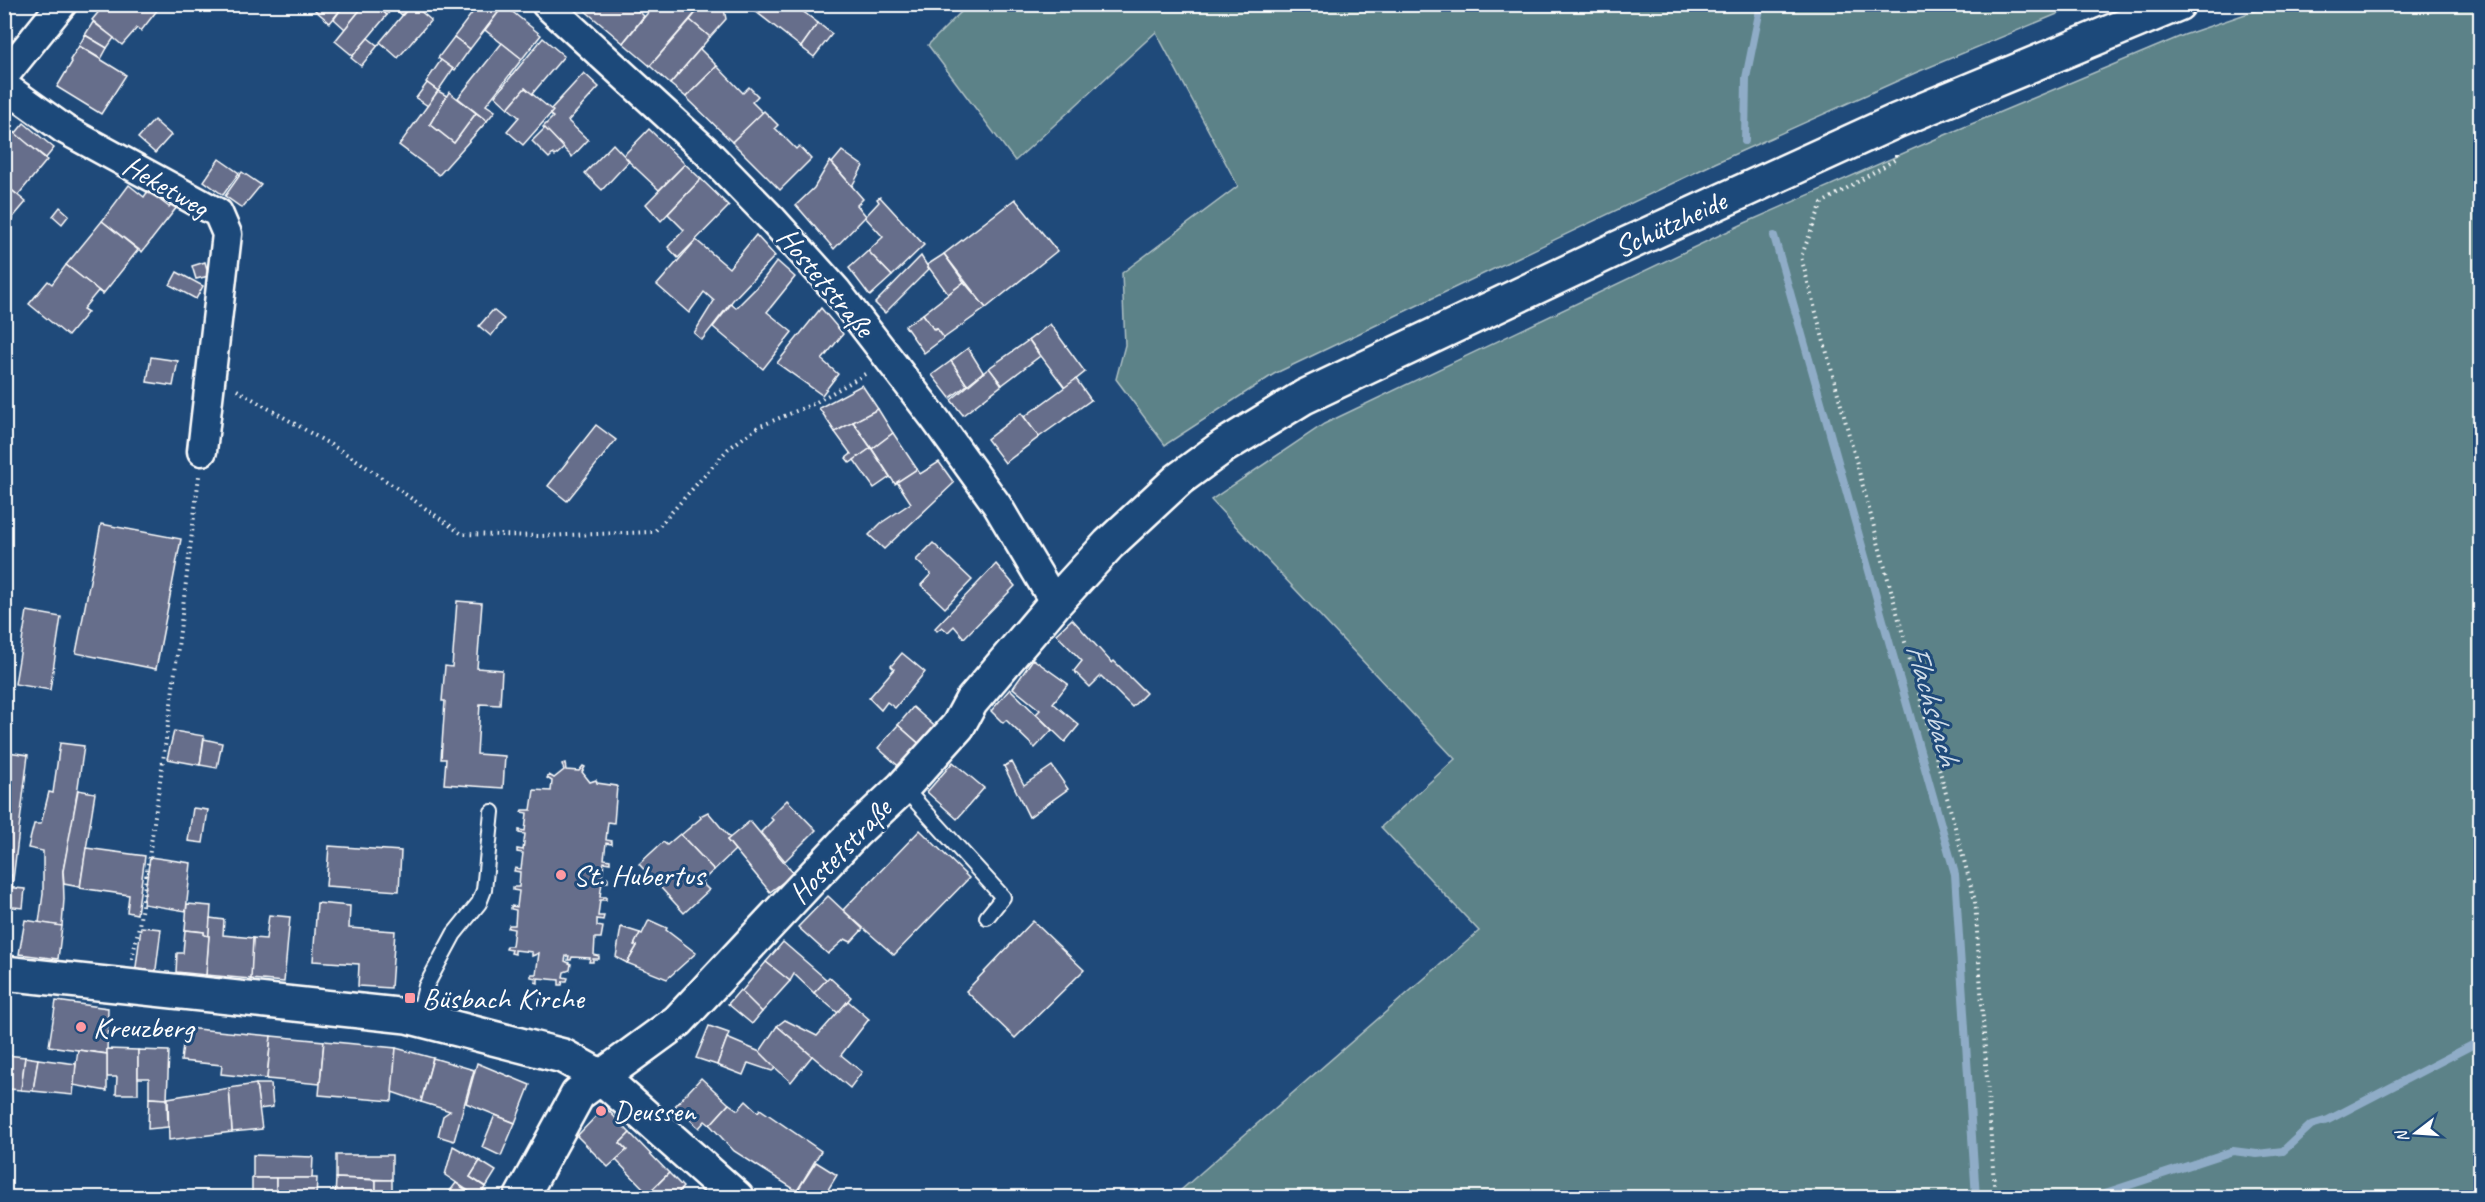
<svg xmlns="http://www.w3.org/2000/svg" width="2485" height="1202" font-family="Caveat,sans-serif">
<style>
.green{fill:#5c8288;stroke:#aec0c4;stroke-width:1.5}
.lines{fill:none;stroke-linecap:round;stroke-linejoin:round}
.stream{stroke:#8facc7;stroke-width:8}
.building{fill:#666e8b;stroke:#fff;stroke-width:1.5}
.lane-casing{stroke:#fff;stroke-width:18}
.street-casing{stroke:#fff;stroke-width:33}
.secondary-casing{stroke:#fff;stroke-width:38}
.path{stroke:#fff;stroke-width:4;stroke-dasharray:1.5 4.5;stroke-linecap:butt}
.lane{stroke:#1f4a7a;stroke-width:14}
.street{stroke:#1f4a7a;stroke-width:28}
.secondary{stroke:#1f4a7a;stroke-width:33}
.poi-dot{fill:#ff9aa2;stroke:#1f4a7a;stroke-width:2}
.labels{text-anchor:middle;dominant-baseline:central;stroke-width:6;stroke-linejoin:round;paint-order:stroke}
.street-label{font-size:30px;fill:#fff;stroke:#1f4a7a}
.poi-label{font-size:30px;fill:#fff;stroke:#1f4a7a;text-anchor:start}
.water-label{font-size:32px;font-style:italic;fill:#d0dce8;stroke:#1f4a7a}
</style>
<rect width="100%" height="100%" fill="#1f4a7a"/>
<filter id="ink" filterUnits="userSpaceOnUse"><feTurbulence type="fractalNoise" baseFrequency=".0167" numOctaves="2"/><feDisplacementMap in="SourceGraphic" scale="12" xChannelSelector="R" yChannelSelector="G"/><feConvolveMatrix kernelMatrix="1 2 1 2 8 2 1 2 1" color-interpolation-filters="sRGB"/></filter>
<g filter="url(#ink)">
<g class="green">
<path d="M968,5V4L2079,5L1915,73L1715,163L1274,374L1165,445L1116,379L1125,345L1122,273L1238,186L1156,32L1015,161L928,45Z"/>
<path d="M2272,5H2480V1197H1173L1479,931L1381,827L1455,759L1211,500L1324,424L1745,223L1938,138L2184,35Z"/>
</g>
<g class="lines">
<g class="stream">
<path d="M1745,141L1746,78L1761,4"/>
<path d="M1774,236L1955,874L1976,1198"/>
<path d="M2090,1198L2233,1151L2257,1154L2283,1151L2311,1125L2328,1120L2480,1041"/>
</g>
</g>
<g class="building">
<path d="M105,4H162L141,31L137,28L122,45L92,20Z"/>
<path d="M319,4H345L330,23L315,10Z"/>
<path d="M345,4H365L345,29L334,19Z"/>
<path d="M365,4H374L387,15L353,56L335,41Z"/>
<path d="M374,4H395L387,15Z"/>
<path d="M395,4H412L402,15L393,7Z"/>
<path d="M412,4L431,20L398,58L380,42Z"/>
<path d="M463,4L504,5L470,49L454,37L473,12Z"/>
<path d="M587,4H631L644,16L623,43L583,9Z"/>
<path d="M655,4H703L650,66L623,43Z"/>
<path d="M703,4H723L726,19L710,37L690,20Z"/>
<path d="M746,4H793L818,23L801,47Z"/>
<path d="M504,5L541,35L522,59L485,30Z"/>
<path d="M690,20L710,37L670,84L650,66Z"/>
<path d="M93,22L114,38L107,48L85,35Z"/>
<path d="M818,23L832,34L814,57L801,47Z"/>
<path d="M85,35L107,48L101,59L79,46Z"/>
<path d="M454,37L470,49L455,70L438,58Z"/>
<path d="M368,38L377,45L380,43L361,66L351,58Z"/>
<path d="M543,38L564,56L532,94L525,88L508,108L495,96Z"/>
<path d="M502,43L522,59L486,105L495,111L487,121L458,98Z"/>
<path d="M79,46L126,75L101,114L57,87L72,62L70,60Z"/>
<path d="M700,49L717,66L686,97L670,84Z"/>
<path d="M441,60L453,69L438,91L426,82Z"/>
<path d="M717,66L743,93L749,87L758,96L752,102L763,113L732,142L686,97Z"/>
<path d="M584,73L599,87L568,121L588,140L572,157L543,127L553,117L549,114L551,109Z"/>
<path d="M427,83L438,91L428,106L416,98Z"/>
<path d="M525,88L553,111L523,145L507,131L519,117L508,108Z"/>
<path d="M438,91L447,96L430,124L454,143L476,113L487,121L439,175L399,145Z"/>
<path d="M449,92L476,113L454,143L430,124Z"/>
<path d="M764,111L778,125L775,128L796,149L799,146L811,159L780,190L732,142Z"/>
<path d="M154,120L171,135L155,153L138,138Z"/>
<path d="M24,123L54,148L46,158L15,134Z"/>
<path d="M545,128L564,148L555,156L553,154L549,158L532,141Z"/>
<path d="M649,129L685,164L659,190L623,156Z"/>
<path d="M14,132L47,160L18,195L4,184V143Z"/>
<path d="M613,144L629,161L602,190L585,173Z"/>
<path d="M842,151L863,166L852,186L832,163Z"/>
<path d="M219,159L239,173L223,195L204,181Z"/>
<path d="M830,161L863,199L857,205L866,216L834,249L796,205L814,188Z"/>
<path d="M685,164L701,179L661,221L646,204Z"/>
<path d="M242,172L261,185L242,208L225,196Z"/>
<path d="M701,179L729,206L678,258L668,247L684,230L668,214Z"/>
<path d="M4,184L26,202L4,228Z"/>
<path d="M129,185L144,197L148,191L169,207L172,203L177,207L142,252L102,221Z"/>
<path d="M880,197L924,245L892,276L868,251L883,237L865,217L879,202L877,199Z"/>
<path d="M1015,199L1057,251L986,308L944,254Z"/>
<path d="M60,207L69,215L62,224L53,216Z"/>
<path d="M102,221L138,250L103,294L66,265Z"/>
<path d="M756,235L775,256L733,300L702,340L694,333L714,301L704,292L689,313L657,285L696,240L729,268Z"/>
<path d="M868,251L892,276L870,296L849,268Z"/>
<path d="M944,254L964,282L948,294L927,265Z"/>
<path d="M921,256L929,269L885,313L875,303Z"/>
<path d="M777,261L795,277L767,312L792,332L763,369L713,327L731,304L736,308L759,285Z"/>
<path d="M205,262L209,276L196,279L192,266Z"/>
<path d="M66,265L103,294L98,291L83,309L88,312L68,336L29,304L48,281L52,284Z"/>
<path d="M177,272L203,286L196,299L170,285Z"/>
<path d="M964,282L986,308L944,338L937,329L934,330L923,314Z"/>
<path d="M821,308L843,334L822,360L838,374L822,395L777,363Z"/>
<path d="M493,310L504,319L491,336L479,326Z"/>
<path d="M923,314L934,330L937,329L944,338L924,353L905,326Z"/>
<path d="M1050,324L1085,372L1065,388L1029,340Z"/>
<path d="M1029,340L1040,356L1002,385L989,368Z"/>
<path d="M968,348L983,372L967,385L951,361Z"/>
<path d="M151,357L178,361L173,386L147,382Z"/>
<path d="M951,361L967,385L950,398L932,375Z"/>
<path d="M989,368L1002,385L963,415L951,400Z"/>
<path d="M1076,379L1091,400L1039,437L1024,417Z"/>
<path d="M862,385L878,409L835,432L819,408Z"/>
<path d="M878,409L893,433L872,449L853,422Z"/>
<path d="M1021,413L1039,437L1005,463L987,439Z"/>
<path d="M853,422L871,448L850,463L846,458L851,454L835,432Z"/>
<path d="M596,425L616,440L567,501L548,486Z"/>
<path d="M893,433L917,469L895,484L872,449Z"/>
<path d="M871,448L890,477L874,488L854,460Z"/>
<path d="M939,462L954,483L884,549L869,535L881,523L911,503L897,482L917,469L920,474Z"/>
<path d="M101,524L181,539L156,669L76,653Z"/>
<path d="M933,543L972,580L945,608L921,585L931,574L916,560Z"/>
<path d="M996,564L1015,586L964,638L954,626L948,632L942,627L937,631L935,628Z"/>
<path d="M457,601L482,603L477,668L502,670L500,705L480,704L477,754L505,756L503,788L444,784L446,759H441L445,701H442L445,666L452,667Z"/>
<path d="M27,611L61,617L50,690L15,684Z"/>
<path d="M1072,619L1112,663L1114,661L1146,693L1132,707L1101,676L1090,687L1074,671L1082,661L1056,634Z"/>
<path d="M902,653L925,672L895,708L887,702L881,710L869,698L894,669L891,666Z"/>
<path d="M1033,659L1068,684L1053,703L1079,725L1065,742L1036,714L1040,710L1013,688Z"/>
<path d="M1010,689L1052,730L1035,748L1006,720L1003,723L991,711Z"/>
<path d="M913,707L940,731L924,748L898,725Z"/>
<path d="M898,725L924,748L904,771L878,748Z"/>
<path d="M174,731L204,736L200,765L167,759Z"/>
<path d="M204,739L222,743L217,768L200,765Z"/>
<path d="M60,743L84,746L72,827L63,871L64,899L62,926L39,923L43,894V851L28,848L34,824H41L49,792L53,793Z"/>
<path d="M8,752L28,755L12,888H9L11,875H4V828L8,829V824L4,823V782Z"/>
<path d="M953,762L984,788L957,819L927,792Z"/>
<path d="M1012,762L1024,785L1052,766L1068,789L1029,817L1004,766Z"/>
<path d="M565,763L566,770L579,771L583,766L585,767L582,772L590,782L596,780L597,783L617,786L614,823L608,822L606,840L612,841V844L606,843L604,859L610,860V863L604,862L602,878H608V882H602L600,897H606V900H600L598,916H604L603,920L597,919V926L603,927L601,938H595L594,955L599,956V959H593V962H589L590,958L572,957L571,960H568L569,956H566L565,961L571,964L570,970L564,972L563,977L568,978L567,981H563L562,985H559V980L538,978V983L535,982L536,978L531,977V974H536L539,953L532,956V952L515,950V954L511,953L512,950L506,949L507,946H512L514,929L508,928L509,925H515L516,910L511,909V906L517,907L519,891L513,890V887H519L520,872L514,871L515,868L521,869L523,853L517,852V849L523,850L525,834L519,833V830L525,831L527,813L521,812L522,810H531L534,790L551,791L552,781L547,778L549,775L554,778L564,770L562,764Z"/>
<path d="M78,790L95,793L80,887L64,884L63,871Z"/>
<path d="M787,800L816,830L785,861L761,832L773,820L770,817Z"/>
<path d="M193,808L208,810L203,843L188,841Z"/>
<path d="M708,812L730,838L727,840L735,850L714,870L681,835L701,818L700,816Z"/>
<path d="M750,821L794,874L770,892L727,840Z"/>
<path d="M920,830L969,878L894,955L843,910Z"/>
<path d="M680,834L714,870L701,882L709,890L684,913L639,864L663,842L667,845Z"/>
<path d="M329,846L401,851L399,891L326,886Z"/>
<path d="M86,848L145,856L137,914L127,912L129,895L80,888Z"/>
<path d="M150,857L191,863L186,911L143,904Z"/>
<path d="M4,887L25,889L23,908L4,906Z"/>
<path d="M828,896L863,929L851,942L845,939L828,954L798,927Z"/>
<path d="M317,903L350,906L349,928L395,931L391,988L358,986L359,964L313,961Z"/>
<path d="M187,904L211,906L209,936L204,935V932L185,930Z"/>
<path d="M269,915L290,917L284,982L250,979L253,938L266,939Z"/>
<path d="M210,918L224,920L223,935L253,938L251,979L206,975Z"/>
<path d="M25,920L62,926L58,959L19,954Z"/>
<path d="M649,920L667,928L666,930L696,953L667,979L627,963L637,946L634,945L640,933L642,934Z"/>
<path d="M1033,921L1084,970L1015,1038L966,991Z"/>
<path d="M141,927L161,929L155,977L135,975Z"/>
<path d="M621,927L640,933L634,945L637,946L627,963L616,957Z"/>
<path d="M185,930L204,932V935L209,936L206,975L176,972L177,953H183Z"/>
<path d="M783,942L827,980L814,993L794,974L790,981L766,962Z"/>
<path d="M766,962L790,981L762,1012L741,992Z"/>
<path d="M829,977L851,997L838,1013L814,993Z"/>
<path d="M740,990L762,1012L752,1024L728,1004Z"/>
<path d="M56,1001L108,1008L107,1054L49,1046Z"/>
<path d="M848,1001L869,1019L841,1055L862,1072L850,1088L777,1026L785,1020L817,1036Z"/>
<path d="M709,1026L729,1033L717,1065L696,1058Z"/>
<path d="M777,1026L812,1056L791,1082L759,1053Z"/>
<path d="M185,1028L271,1036L267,1079L221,1074L222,1065L181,1061Z"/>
<path d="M271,1036L324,1041L320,1084L267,1079Z"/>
<path d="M727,1038L760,1052L776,1068L772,1071L748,1063L743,1075L717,1065Z"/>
<path d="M324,1041L396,1048L392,1101L319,1095Z"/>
<path d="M396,1048L433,1058L421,1102L392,1092Z"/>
<path d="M107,1049L138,1050V1094H116L117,1077H107Z"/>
<path d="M78,1050L107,1054V1091L73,1085Z"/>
<path d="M138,1050L169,1051L167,1099L149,1098V1078H138Z"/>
<path d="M6,1055L25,1057L21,1090L9,1089Z"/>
<path d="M25,1057L38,1059L33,1091L21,1090Z"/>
<path d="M433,1058L474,1070L454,1141L438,1136L443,1116L450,1111L421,1102Z"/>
<path d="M38,1059L76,1064L73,1095L33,1091Z"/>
<path d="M477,1063L530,1085L515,1123L466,1103Z"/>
<path d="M701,1078L729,1104L710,1125L705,1121L699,1128L675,1106Z"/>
<path d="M256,1084H271L273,1107L259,1109Z"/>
<path d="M256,1084L262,1129L232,1132L229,1088Z"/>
<path d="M229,1088L232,1132L169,1140L168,1098Z"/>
<path d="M149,1098L167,1099L168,1127L148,1129Z"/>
<path d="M746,1101L758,1112L760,1109L821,1151L797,1191L734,1151L710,1125L729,1104L738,1110Z"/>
<path d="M605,1107L630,1133L620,1143L627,1150L608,1167L577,1136Z"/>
<path d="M495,1115L515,1123L501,1156L482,1147Z"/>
<path d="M630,1133L669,1173L648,1193L616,1160L627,1150L620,1143Z"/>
<path d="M453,1146L480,1161L470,1177L485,1187L479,1198L445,1175Z"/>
<path d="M253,1155L313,1157L312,1178H253Z"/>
<path d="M336,1155H392V1180L336,1178Z"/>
<path d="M480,1161L496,1171L486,1187L470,1177Z"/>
<path d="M816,1162L837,1175L823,1198H807L797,1191Z"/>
<path d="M669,1173L683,1187L674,1198H655L650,1192Z"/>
<rect x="252" y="1178" width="24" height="20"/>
<path d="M276,1178H317L316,1198H276Z"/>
<path d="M336,1178L376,1180V1198H335Z"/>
<rect x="376" y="1180" width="16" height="18"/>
<path d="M456,1183L476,1198L446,1196Z"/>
</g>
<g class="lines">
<defs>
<g id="lane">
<path d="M903,787L1003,897L987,917"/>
<path d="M418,1019L426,986L454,934L479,903L484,890L492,812"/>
</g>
<g id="street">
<path d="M546,4L705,150L773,220L836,290L935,419L997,505L1055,603"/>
<path d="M4,76L62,4"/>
<path d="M4,86L64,129L218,213L227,234L202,451"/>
</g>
<g id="secondary">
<path d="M4,973L407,1016L563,1056L601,1077L737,1198"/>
<path d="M521,1198L578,1094L678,1021L854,833L903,787L958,726L971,702L1055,603L1109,544L1179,479L1224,446L1304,397L1614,250L1896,121L2178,4"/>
</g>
</defs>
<use href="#lane" class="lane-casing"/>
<use href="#street" class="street-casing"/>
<use href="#secondary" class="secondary-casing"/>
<g class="path">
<path d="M1896,155V159L1822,203L1801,257L1975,901L1995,1198"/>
<path d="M237,390L355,459L462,534L540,536L654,532L728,449L758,427L813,404L865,374"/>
<path d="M132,959L139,926L170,712L199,476"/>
</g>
<use href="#lane" class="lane"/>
<use href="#street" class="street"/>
<use href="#secondary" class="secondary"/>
</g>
</g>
<g class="poi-dot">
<circle cx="561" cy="875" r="6"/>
<rect x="404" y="992" width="12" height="12" rx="3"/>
<circle cx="81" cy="1027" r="6"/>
<circle cx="601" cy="1111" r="6"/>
</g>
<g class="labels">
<g class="street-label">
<text transform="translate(166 186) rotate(30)">Heketweg</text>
<text transform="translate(1670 224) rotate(-25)">Schützheide</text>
<text transform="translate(826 282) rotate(50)">Hostetstraße</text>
<text transform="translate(840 851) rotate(-46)">Hostetstraße</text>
</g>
<g class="poi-label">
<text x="573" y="875">St. Hubertus</text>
<text x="422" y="998">Büsbach Kirche</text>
<text x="93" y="1027">Kreuzberg</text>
<text x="613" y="1111">Deussen</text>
</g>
<g class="water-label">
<text transform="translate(1933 704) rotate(74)">Flachsbach</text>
</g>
</g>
<rect width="2485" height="1202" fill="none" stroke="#1f4a7a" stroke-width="24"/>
<rect x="12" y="12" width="2461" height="1178" fill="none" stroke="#fff" stroke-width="2" filter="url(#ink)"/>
<g transform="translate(2416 1133) rotate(253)" stroke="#1f4a7a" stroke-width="4.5" paint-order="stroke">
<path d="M0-4.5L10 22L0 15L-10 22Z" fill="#ffffff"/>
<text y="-9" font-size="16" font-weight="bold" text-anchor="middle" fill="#ffffff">N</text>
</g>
</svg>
